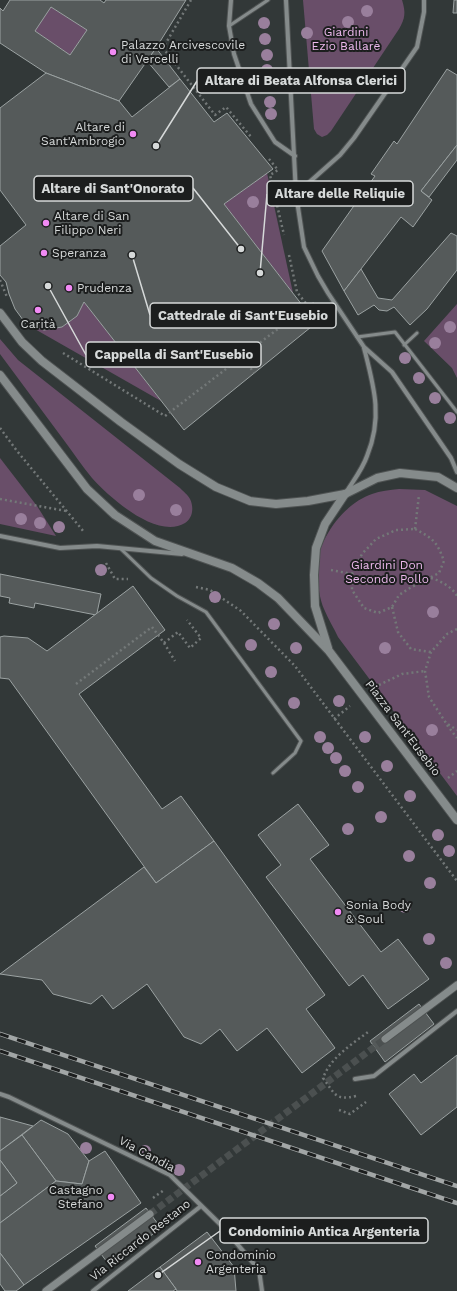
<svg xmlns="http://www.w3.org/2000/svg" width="457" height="1291" font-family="'Work Sans',sans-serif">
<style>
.green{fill:#694e69}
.building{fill:#555a5a;stroke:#9ba2a2;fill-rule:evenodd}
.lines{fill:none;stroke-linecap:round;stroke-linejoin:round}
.tertiary-tunnel{stroke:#4b5050;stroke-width:7;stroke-dasharray:7 3.5;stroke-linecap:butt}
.service-casing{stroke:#4f5353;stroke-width:5}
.minor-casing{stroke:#4f5353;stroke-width:6}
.tertiary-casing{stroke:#4f5353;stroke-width:9}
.secondary-casing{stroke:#4f5353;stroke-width:10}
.path{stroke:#737878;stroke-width:2.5;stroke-dasharray:2 3;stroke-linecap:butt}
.service{stroke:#858b8b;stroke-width:3}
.minor{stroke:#858b8b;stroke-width:4}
.tertiary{stroke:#858b8b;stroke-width:7}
.secondary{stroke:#858b8b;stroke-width:8}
.rail-casing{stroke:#a2a6a6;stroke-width:4.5}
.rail{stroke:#1c1e1e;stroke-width:3;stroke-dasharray:9;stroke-linecap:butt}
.tree{fill:#997f9c}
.poi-dot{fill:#f18af4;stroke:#1c1e1e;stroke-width:1.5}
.labels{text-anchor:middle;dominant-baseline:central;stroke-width:4;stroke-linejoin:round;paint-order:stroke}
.park-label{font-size:12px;fill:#edb9ed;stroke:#1c1e1e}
.poi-label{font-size:12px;fill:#d6d9d9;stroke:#1c1e1e;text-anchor:start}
.street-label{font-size:12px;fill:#d6d9d9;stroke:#1c1e1e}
.leader{fill:none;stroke:#d6d9d9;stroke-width:1.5}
.callout-dot{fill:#d6d9d9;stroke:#1c1e1e;stroke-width:1.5}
.callout{fill:#1c1e1e;stroke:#d6d9d9;stroke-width:1.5}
.callout-label{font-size:13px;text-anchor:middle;font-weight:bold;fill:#d6d9d9}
</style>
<rect width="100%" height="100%" fill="#323838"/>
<g class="green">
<path d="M303,0H402C406,13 405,18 399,29L331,131L327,135L322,137L317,134L314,129Z"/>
<path d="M51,7L87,30L70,55L35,31Z"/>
<path d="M267,173L293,293L224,204Z"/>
<path d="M84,302L161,401L26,324L44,330L62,327L77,316Z"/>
<path d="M457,304V378L452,368L424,341Z"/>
<path d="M0,339L18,360L180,488C183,491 188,495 190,499C194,507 193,518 185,523C157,540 110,498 92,478C82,466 73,452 63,439C42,411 21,382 0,354Z"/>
<path d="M0,458L37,506L56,536L0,524Z"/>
<path d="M399,489L425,490L457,506V796L338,637C334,628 328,619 324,609C320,600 318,586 317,576C313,545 342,504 372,494C380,491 390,490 399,489Z"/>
</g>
<g class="building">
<path d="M10,0H100L104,3L106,0H186L156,48L119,101L46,73L0,43V8L3,11ZM51,7L87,30L70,55L35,31Z"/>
<path d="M454,0H457V13H453Z"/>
<path d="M156,48L180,79L169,87L147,61Z"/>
<path d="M447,69L457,75V145L421,191L432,200L413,227L401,217L344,291L322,251L375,176L371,174L394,141L397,144Z"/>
<path d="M46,73L119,101L132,117L180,79L214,122L227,113L273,169L224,204L316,323L184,430L84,302L77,316L62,327L44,330L26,324L15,309L9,294L6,282L0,275V246L26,225L0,190V108Z"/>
<path d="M457,145V160L429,197L421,191Z"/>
<path d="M451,233L457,236V270L427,309L410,325L394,307L387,311L379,310L374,305L358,315L344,291L361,269L378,298L392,300Z"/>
<path d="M0,574L101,594L97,613L96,615L35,603L34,608L9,603L10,598L0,596Z"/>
<path d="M133,586L165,630L79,694L162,809L181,796L214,841L156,883L9,679L0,678V637L4,636L28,638L47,651Z"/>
<path d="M298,804L329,845L310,859L381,952L398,939L429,979L388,1009L363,975L349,986L266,877L281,865L258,835Z"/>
<path d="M214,841L325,995L306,1009L335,1048L302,1073L267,1028L237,1051L220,1029L201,1044L184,1037L147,984L113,1009L102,995L91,1004L53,994L42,980L0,974L144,867L156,883Z"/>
<path d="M419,1004L434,1024L385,1062L370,1041Z"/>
<path d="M457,1055V1107L421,1135L389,1094L414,1074L421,1083Z"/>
<path d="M0,1117L33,1126L0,1151Z"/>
<path d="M41,1120L68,1134L89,1161L82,1184L56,1181L22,1135Z"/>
<path d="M22,1135L56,1181L0,1223V1196L17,1183L0,1160V1151Z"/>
<path d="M105,1151L141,1203L24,1285L0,1253V1223L56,1181L82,1184L89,1161Z"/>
<path d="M0,1160L17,1183L0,1196Z"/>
<path d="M146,1208L161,1228L110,1266L95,1246Z"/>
<path d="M207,1232L234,1267L236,1291H177L176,1289L160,1267Z"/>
<path d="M0,1253L24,1285L16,1291H5L0,1284Z"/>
<path d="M160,1267L176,1289L173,1291H128Z"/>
</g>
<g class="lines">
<path class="tertiary-tunnel" d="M150,1214L385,1039"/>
<defs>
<g id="service">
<path d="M229,26L268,0"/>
<path d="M357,337L395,332L457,412"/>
<path d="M404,345L417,333"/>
<path d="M121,549L151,578L177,596L206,612L301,741L295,753L273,773"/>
</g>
<g id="minor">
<path d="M231,0L229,26L234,54L251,104L275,142L295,156"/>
<path d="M286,0L296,194L304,247L318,276L328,293L364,347L392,372L451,458L457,472"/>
<path d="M296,194L340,155L354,138L417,47L424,12V0"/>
<path d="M347,491C354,480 363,468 367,456C383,417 374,387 364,348"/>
<path d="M0,536L60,548L97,546L182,554"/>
<path d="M355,1079L374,1076L457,1011"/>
<path d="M0,1094L9,1097L170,1175L223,1227L259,1270L262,1291"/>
<path d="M93,1291L201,1206"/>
</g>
<g id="tertiary">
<path d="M385,1039L457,985"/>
<path d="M46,1291L150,1214"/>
</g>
<g id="secondary">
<path d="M0,313L22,342L42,361L121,422L179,464L216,487L250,501L276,504L308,501L345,494"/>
<path d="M0,375L87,489L115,515L155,541L232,568L258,583L278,598L329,651L457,820"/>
<path d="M328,648L315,606L314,575L316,548L325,524L345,494L377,478L400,473L438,477L457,488"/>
</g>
</defs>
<use href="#service" class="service-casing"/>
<use href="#minor" class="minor-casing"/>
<use href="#tertiary" class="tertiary-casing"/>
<use href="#secondary" class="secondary-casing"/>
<g class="path">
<path d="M191,0L163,48L215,115L226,107L252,138"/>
<path d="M169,65L173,61"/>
<path d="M269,159L278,170L270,175L284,235"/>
<path d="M289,255L297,292L308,306"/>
<path d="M0,280L7,297"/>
<path d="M63,353L165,416L305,308L316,302"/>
<path d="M242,356L254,373"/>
<path d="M0,428L17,451L84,532"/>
<path d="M0,499L66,511"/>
<path d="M415,529C434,539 437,542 444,561L439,573L410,588L399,595L392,607L378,613L364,608L352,590V574L362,554L376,539L396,530Z"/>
<path d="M415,529L419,495"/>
<path d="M106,563L115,579H128"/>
<path d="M331,570L352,574"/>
<path d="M431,578C441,581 452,587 457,596"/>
<path d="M196,587L210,590L241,611L295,666L457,881"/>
<path d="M392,607L398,632L411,649L431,652"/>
<path d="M457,629L447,634L431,652L425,671L429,697L446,723L457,730"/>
<path d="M164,643L175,661"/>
<path d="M76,684L152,627L164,643L178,632L190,648L201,638L187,620"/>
<path d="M379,685L402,674L425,671"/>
<path d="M334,719L350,706"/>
<path d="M447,725L457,738"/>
<path d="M448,778L457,771"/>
<path d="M356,1096C335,1101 335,1094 323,1078C331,1057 351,1045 368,1032"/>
<path d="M339,1110L350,1114L366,1102"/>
<path d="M153,1198L164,1190"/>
</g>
<use href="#service" class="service"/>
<use href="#minor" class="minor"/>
<use href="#tertiary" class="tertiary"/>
<use href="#secondary" class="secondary"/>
<defs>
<g id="rail">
<path d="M0,1034L457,1186"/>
<path d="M0,1051L457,1203"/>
</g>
</defs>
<use href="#rail" class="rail-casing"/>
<use href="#rail" class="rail"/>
</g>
<g class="tree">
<circle cx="367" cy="11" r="6"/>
<circle cx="348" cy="22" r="6"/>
<circle cx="264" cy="23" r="6"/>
<circle cx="307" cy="33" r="6"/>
<circle cx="265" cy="39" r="6"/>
<circle cx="267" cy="55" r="6"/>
<circle cx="267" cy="70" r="6"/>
<circle cx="270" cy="102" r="6"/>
<circle cx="271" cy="114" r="6"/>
<circle cx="253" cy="202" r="6"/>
<circle cx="450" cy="327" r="6"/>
<circle cx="435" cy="343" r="6"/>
<circle cx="405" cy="358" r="6"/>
<circle cx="419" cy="378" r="6"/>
<circle cx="435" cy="398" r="6"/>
<circle cx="450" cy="418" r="6"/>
<circle cx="139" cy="495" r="6"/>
<circle cx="176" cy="510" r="6"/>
<circle cx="21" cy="519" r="6"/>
<circle cx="40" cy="523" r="6"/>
<circle cx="59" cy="527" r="6"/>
<circle cx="101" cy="570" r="6"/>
<circle cx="215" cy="597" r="6"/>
<circle cx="433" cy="612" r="6"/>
<circle cx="274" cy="624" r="6"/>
<circle cx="251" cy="645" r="6"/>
<circle cx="296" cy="648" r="6"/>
<circle cx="385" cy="648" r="6"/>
<circle cx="271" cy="672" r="6"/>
<circle cx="339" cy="701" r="6"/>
<circle cx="294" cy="703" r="6"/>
<circle cx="432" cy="730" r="6"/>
<circle cx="320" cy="737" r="6"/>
<circle cx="365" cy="737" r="6"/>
<circle cx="328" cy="748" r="6"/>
<circle cx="336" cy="758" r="6"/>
<circle cx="387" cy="766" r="6"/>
<circle cx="345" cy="771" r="6"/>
<circle cx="358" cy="787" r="6"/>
<circle cx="410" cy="796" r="6"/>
<circle cx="381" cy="817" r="6"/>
<circle cx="348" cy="829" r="6"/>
<circle cx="438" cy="835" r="6"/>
<circle cx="449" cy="851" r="6"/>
<circle cx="409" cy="856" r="6"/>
<circle cx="430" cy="883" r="6"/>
<circle cx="405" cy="907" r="6"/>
<circle cx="429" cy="939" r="6"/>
<circle cx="446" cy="963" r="6"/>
<circle cx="86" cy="1148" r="6"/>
<circle cx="145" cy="1151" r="6"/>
<circle cx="179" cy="1170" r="6"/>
</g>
<g class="poi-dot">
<circle cx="113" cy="52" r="4"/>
<circle cx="133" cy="134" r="4"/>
<circle cx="46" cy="223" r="4"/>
<circle cx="44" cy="253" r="4"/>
<circle cx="69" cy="288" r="4"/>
<circle cx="38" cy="310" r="4"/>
<circle cx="338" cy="912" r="4"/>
<circle cx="111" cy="1197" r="4"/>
<circle cx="198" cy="1262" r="4"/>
</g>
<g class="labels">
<g class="park-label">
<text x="346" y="32">Giardini<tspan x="346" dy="14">Ezio Ballarè</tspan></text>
<text x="387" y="565">Giardini Don<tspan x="387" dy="14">Secondo Pollo</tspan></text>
</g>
<g class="poi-label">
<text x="121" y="45">Palazzo Arcivescovile<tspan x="121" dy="14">di Vercelli</tspan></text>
<text x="125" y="127" text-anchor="end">Altare di<tspan x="125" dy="14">Sant'Ambrogio</tspan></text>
<text x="54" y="216">Altare di San<tspan x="54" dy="14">Filippo Neri</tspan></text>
<text x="52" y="253">Speranza</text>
<text x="77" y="288">Prudenza</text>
<text x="38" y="324" text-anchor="middle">Carità</text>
<text x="346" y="905">Sonia Body<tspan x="346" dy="14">&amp; Soul</tspan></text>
<text x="103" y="1190" text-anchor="end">Castagno<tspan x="103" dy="14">Stefano</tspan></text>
<text x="206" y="1255">Condominio<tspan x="206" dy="14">Argenteria</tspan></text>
</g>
<g class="street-label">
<text transform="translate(403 728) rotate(53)">Piazza Sant'Eusebio</text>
<text transform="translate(147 1154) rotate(28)">Via Candia</text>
<text transform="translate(140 1240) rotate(-38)">Via Riccardo Restano</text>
</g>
</g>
<path class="leader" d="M156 146L197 81M241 249L193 188M260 273L267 194M132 255L150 315M48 286L86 355M158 1275L220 1231"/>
<g class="callout-dot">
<circle cx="156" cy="146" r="4"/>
<circle cx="241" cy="249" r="4"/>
<circle cx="260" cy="273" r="4"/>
<circle cx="132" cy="255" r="4"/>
<circle cx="48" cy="286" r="4"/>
<circle cx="158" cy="1275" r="4"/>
</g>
<g class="callout">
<rect x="197" y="68" width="208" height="25" rx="4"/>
<rect x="34" y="176" width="159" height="25" rx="4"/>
<rect x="267" y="181" width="146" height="25" rx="4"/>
<rect x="150" y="303" width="186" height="25" rx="4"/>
<rect x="86" y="342" width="175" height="25" rx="4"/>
<rect x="220" y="1218" width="208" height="25" rx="4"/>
</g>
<g class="callout-label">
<text x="301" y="85">Altare di Beata Alfonsa Clerici</text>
<text x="113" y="193">Altare di Sant'Onorato</text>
<text x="340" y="198">Altare delle Reliquie</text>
<text x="243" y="320">Cattedrale di Sant'Eusebio</text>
<text x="174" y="359">Cappella di Sant'Eusebio</text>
<text x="324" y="1236">Condominio Antica Argenteria</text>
</g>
</svg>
